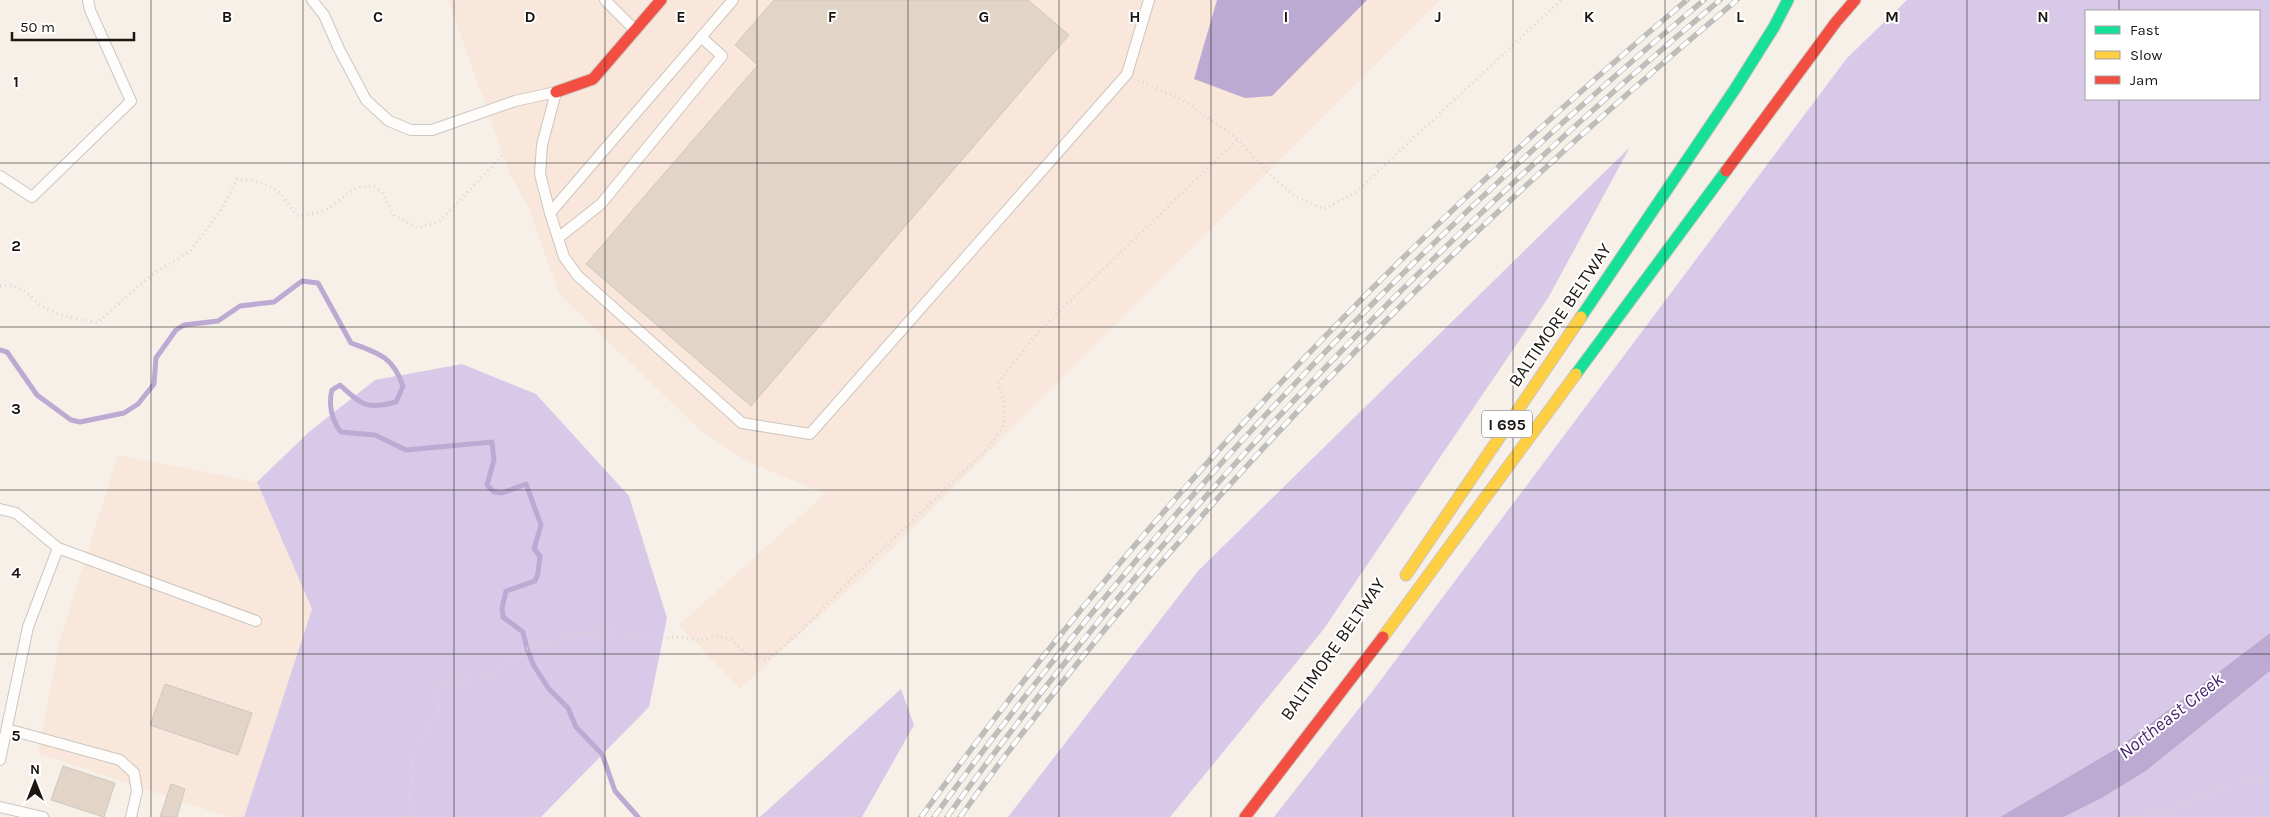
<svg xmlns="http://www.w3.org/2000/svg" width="2270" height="817" font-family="Karla,sans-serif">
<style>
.built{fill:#f8e7da}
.forest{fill:#d9c9e8;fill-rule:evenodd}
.water{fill:#bcaad3}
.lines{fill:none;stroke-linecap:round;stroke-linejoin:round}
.stream{stroke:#bcaad3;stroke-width:5}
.building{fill:#e2d4c7;stroke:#cec7c1}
.lane-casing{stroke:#ccc6c0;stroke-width:12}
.fast-casing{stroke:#ccc6c0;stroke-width:13}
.slow-casing{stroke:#ccc6c0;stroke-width:13}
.jam-casing{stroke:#ccc6c0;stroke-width:13}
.path{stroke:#dad7d5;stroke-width:3;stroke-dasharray:1 4;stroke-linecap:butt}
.lane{stroke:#fefdfc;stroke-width:10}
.fast{stroke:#16e098;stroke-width:11}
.slow{stroke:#ffcf43;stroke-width:11}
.jam{stroke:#f24e42;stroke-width:11}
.rail-casing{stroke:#bfbdbb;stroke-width:5.5}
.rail{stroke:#fff;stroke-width:4;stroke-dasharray:11;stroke-linecap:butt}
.grid{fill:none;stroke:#1c1612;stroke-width:1;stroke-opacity:0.55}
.labels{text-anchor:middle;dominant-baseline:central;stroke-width:4;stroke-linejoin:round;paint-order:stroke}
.shield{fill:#fff;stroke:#605c59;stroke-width:1}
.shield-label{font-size:16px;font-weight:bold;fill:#1c1612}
.street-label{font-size:18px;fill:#1c1612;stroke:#fff}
.water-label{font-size:19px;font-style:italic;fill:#46256e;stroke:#fff}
.grid-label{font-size:16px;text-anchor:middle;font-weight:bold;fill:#1c1612;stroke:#fff;stroke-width:4;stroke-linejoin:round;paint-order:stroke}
</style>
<rect width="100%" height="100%" fill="#f7f0e9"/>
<g class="built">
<path d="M448,0H1440L882,559L740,689L679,625L825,494L749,462L701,431L559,294L529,208L511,177Z"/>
<path d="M118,455L257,482L312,609L244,817H228L38,753L59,643Z"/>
</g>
<g class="forest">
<path d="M1907,0H2270V633L2119,747L2000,817H1274L1371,693L1847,58ZM2086,11H2259V99H2086Z"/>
<path d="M1630,147L1548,298L1323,630L1170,817H1008L1198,571Z"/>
<path d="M462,364L536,394L629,496L667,618L649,707L541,817H244L312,609L257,482L309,432L375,380Z"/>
<path d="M2270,671V817H2064L2102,798L2146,771Z"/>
<path d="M901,689L914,725L862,817H760Z"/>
</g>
<g class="water">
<path d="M1217,0H1367L1272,96L1245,98L1194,79Z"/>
<path d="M2270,633V671L2146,771L2102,798L2064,817H2000L2119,747Z"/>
</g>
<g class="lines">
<path class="stream" d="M0,350L7,352L37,395L71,420L80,422L124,413L138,404L154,384L156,358L176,330L184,325L218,321L240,306L274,302L302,281L318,283L351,343C379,353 393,357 403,386L396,402C366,410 362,405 340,385L332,390C328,404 332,421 341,432L375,435L406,450L492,442L494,460L487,485L494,492L502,493L526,484L541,525L534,549L540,556L538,573L535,581L506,591L502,608L503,617L523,632L527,649L534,666L549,689L568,708L576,727L602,754L615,791L638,817"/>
</g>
<g class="building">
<path d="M774,0H1028L1069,35L751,406L586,264L758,65L735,45Z"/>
<path d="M165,684L252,713L238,755L150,725Z"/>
<path d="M63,766L115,783L104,817L51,800Z"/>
<path d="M171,784L185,789L177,817H160Z"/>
</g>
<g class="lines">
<defs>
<g id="lane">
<path d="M312,0L324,15L339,49L366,100L389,121L411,130H432L515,101L556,92L542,145L540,174L550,213L564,257L578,276L742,423L810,434L1127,74L1149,0"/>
<path d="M605,0L634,29"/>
<path d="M0,176L32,197L131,101L90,10L88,0"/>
<path d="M550,213L733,0"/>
<path d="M558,238L601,204L722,56L701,37"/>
<path d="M0,509L16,513L58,548L256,621"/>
<path d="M7,729L120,760L134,773L137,791L131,817"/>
<path d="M0,760L28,627L58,548"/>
<path d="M0,807L43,817"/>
</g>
<g id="fast">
<path d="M1581,317L1735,89L1774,27L1788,0"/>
<path d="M1576,374L1726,171"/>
</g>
<g id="slow">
<path d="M1406,575L1581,317"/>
<path d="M1383,637L1576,374"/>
</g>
<g id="jam">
<path d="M556,92L593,79L661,0"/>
<path d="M1726,171L1836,22L1855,0"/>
<path d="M1245,817L1383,637"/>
</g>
</defs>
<use href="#lane" class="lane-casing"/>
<use href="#fast" class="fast-casing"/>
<use href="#slow" class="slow-casing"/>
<use href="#jam" class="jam-casing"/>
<g class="path">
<path d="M1138,80L1183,100L1238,139L1272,177L1296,197L1324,209L1356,192L1561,0"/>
<path d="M0,286C26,282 30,302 51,311C65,317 82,319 97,323L150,276L190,251L222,209L237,179C251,180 268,183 279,192C287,200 290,210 299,216C307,215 315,214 322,211C345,202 343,186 374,186L382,193L394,215L418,228L440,221L503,155"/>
<path d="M413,817L408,803L412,778V760L418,743L431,726L440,709L437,693L442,681L474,680L491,675L527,649L577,633L617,632L629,634L638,640L675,637L701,640L718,636L731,639L746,654L767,660L802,630L849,581L984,452C1008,423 1010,419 998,383L1039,331L1238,139"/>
<path d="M2137,817L2174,809L2224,787L2270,775"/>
</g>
<use href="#lane" class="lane"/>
<use href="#fast" class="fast"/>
<use href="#slow" class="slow"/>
<use href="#jam" class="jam"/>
<defs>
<g id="rail">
<path d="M921,817C1141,513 1400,241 1687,0"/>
<path d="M934,817C1155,513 1416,241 1704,0"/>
<path d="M947,817C1169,511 1431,243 1720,0"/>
<path d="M960,817C1181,511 1448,242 1737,0"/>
</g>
</defs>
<use href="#rail" class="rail-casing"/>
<use href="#rail" class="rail"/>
</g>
<path class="grid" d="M151,0V817M303,0V817M454,0V817M605,0V817M757,0V817M908,0V817M1059,0V817M1211,0V817M1362,0V817M1513,0V817M1665,0V817M1816,0V817M1967,0V817M2119,0V11M2119,99V817M0,163H2270M0,327H2270M0,490H2270M0,654H2270"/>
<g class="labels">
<rect class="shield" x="1482" y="410.5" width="50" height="27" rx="4"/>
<g class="shield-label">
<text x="1507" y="424">I 695</text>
</g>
<g class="street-label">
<text transform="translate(1560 315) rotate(-56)">BALTIMORE BELTWAY</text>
<text transform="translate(1333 649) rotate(-55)">BALTIMORE BELTWAY</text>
</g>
<g class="water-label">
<text transform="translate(2171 716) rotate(-38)">Northeast Creek</text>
</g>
</g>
<g class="grid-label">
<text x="227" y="22">B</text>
<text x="378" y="22">C</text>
<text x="530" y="22">D</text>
<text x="681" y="22">E</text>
<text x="832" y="22">F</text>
<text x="984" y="22">G</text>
<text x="1135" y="22">H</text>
<text x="1286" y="22">I</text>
<text x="1438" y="22">J</text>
<text x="1589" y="22">K</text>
<text x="1740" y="22">L</text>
<text x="1892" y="22">M</text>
<text x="2043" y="22">N</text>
<text x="16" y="87">1</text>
<text x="16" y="251">2</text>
<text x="16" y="414">3</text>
<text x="16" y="578">4</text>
<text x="16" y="741">5</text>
</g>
<rect x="2085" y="10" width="175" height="90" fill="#ffffff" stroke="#a4a2a0"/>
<rect x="2095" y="26" width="25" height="8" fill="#16e098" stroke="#a4a2a0"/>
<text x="2130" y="35" font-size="15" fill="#1c1612">Fast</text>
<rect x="2095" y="51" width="25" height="8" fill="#ffcf43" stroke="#a4a2a0"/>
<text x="2130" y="60" font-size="15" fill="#1c1612">Slow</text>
<rect x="2095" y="76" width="25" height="8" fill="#f24e42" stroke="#a4a2a0"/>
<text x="2130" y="85" font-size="15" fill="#1c1612">Jam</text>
<g transform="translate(35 782)" stroke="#ffffff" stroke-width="4" paint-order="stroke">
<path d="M0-4L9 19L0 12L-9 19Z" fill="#1c1612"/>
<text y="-8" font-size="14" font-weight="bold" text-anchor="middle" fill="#1c1612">N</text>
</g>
<path d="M12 32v8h122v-8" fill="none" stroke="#1c1612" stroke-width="2.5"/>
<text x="20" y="32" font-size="15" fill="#1c1612" stroke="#ffffff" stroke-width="4" paint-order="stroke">50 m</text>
</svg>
